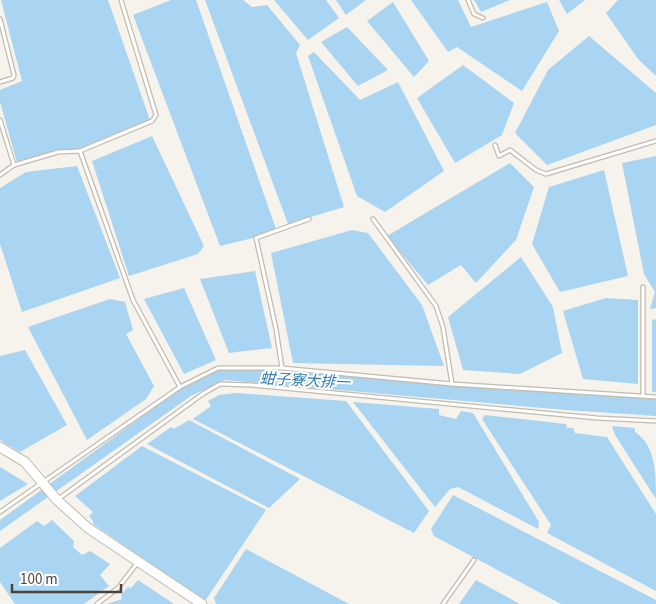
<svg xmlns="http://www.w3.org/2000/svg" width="656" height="604" font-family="'Source Sans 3','Noto Sans TC',sans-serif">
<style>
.water{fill:#a9d4f2}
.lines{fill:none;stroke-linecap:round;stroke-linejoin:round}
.service-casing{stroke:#c2bbae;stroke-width:5.5}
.tertiary-casing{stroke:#c2bbae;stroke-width:11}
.service{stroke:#fff;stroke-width:3}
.tertiary{stroke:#fff;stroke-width:9}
.labels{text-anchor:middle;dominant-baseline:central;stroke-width:4;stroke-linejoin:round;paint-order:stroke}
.water-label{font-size:15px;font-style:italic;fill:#2e7ab2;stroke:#fff}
</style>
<rect width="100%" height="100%" fill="#f6f3ec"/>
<g class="water">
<path d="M1,0H108L150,120L80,148L18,166L0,102V90L22,81Z"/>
<path d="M171,0H196L277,232L220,246L133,15Z"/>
<path d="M205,0H243L252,7L267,5L300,45L296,53L344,207L288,224Z"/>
<path d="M274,0H326L339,18L308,40Z"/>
<path d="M336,0H366L346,15Z"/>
<path d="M411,0H458L471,27L547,2L559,31L522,91L457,47L448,52Z"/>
<path d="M474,0H510L481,12Z"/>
<path d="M559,0H585L567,14Z"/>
<path d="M618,0H656V76L638,59L606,13Z"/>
<path d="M393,2L429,61L414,77L367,21Z"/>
<path d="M347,27L388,70L358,86L321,42Z"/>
<path d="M589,36L656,93V125L547,165L515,133L548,70Z"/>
<path d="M314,52L360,100L398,82L444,171L385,212L357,196L308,56Z"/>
<path d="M463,65L514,103L502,135L455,163L417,98Z"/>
<path d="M152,136L204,246L198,254L129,276L92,161Z"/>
<path d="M656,156V308L650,309L655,292L644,274L622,163Z"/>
<path d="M510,163L534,187L516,240L476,283L461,265L428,285L387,236Z"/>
<path d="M77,166L120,278L22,312L0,244V188L26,172Z"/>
<path d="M604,170L628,276L560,292L532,244L549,187Z"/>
<path d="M352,230L368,233L422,305L444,366L293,363L271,253Z"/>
<path d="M521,257L553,307L562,353L520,374L463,370L448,317Z"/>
<path d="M255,271L272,348L229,353L200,279Z"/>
<path d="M184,288L216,360L184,374L144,299Z"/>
<path d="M606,298L638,300V384L583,379L563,311Z"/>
<path d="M110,299L125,302L133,330L126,334L154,386L146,399L87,440L28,327Z"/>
<path d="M656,319V392H652V320Z"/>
<path d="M25,350L67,425L20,452L0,440V356Z"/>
<path d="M231,368L656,398V416L566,410L225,380L191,396L0,531V520L187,384L209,372Z"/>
<path d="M237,393L346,401L429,511L414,533L193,419L211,406L208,401L219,395Z"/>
<path d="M353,402L439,409V415L456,419L461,411L473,413L539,522L538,529L458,487L450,489L435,507Z"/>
<path d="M485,415L566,424L567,428H573L575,433L607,437L656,514V591L547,533L551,525L482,419Z"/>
<path d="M189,420L300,479L269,508L147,444L171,427L174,429Z"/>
<path d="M612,426L635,428V432C656,445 656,476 656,499L615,435Z"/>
<path d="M142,446L266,510L205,601L93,524V521L89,516L93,512L75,496Z"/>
<path d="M0,467L28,484L0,501Z"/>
<path d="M453,495L656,600V604H561L434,536L431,529Z"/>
<path d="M52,520L74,541L73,547L82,555L90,551L110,564L100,575L109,586L84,604H15L0,582V548L37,521L44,526Z"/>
<path d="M246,549L349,604H216L214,598Z"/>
<path d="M138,580L174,604H107L122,599L121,595L128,587L131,588Z"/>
<path d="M476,580L520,604H459Z"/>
</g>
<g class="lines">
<defs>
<g id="service">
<path d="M468,0L474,14L483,18"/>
<path d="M0,19L14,75L13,78L0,82"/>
<path d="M0,120L14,165L0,175"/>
<path d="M495,145L499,156L510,150L536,170L546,174L656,141"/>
<path d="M80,151L152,121L156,115L121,0"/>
<path d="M14,165L58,152L80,151L133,300L180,387"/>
<path d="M373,219L436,306L443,327L452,384"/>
<path d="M643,287V396"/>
<path d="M282,368L276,329L256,238L309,219"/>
<path d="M57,500L204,393L220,384L251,385L597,418L656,421"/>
<path d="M0,512L180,387L218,368H282L452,384L656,397"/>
<path d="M97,604L118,588L138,562"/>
<path d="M443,604L474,560"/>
</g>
<path id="tertiary" d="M0,447L25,462L57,500L88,528L202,604"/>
</defs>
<use href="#service" class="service-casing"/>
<use href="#tertiary" class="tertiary-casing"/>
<use href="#service" class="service"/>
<use href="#tertiary" class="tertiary"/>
</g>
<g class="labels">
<g class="water-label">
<text transform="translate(305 381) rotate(3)">蚶子寮大排一</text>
</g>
</g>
<path d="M12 584v8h109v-8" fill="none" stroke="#4b4439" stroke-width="2.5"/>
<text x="20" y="584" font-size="15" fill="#4b4439" stroke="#ffffff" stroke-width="4" paint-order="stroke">100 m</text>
</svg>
